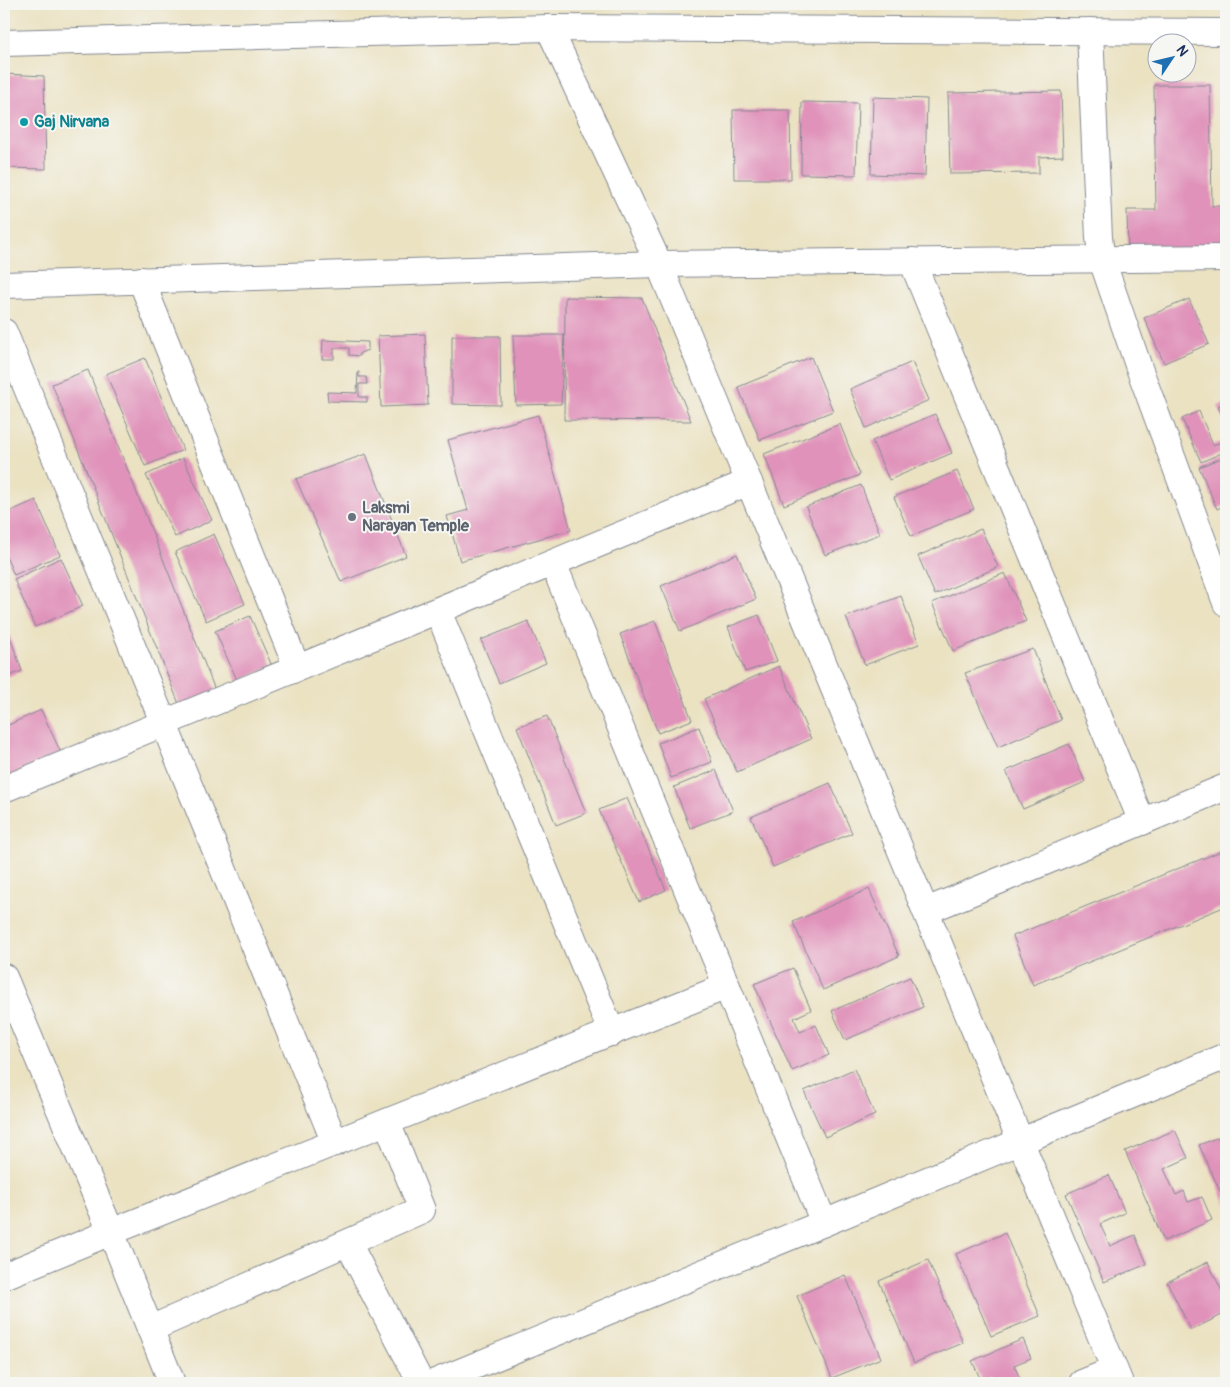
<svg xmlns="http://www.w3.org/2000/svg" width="1230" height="1387" font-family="Pangolin,sans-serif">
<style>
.building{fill:#e092ba}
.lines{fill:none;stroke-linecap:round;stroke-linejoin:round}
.minor-casing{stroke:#838890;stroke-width:28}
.minor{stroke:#fff;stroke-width:26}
.culture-dot{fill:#0f9aa8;stroke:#f6f6f2;stroke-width:2}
.worship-dot{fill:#6b7280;stroke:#f6f6f2;stroke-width:2}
.labels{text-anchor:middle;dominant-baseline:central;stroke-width:4;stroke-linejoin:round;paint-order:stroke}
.culture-label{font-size:16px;font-weight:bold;fill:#0d838f;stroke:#f6f6f2;text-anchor:start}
.worship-label{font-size:16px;font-weight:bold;fill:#5b616d;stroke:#f6f6f2;text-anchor:start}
</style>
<rect width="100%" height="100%" fill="#f6f6f2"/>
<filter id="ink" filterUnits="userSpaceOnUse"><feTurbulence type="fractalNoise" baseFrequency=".02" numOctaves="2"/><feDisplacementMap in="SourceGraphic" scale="10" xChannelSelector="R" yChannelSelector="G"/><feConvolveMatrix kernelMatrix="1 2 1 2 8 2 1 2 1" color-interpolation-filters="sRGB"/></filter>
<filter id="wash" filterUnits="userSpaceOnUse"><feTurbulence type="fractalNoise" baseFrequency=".0096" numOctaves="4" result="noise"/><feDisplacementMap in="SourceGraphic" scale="20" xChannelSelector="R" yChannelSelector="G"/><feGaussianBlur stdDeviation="1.12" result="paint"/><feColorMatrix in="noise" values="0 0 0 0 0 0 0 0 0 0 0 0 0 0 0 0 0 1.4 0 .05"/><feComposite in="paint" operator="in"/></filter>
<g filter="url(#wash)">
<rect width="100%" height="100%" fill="#ebe2c2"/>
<g id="blocks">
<g class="building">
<path d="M4,74L44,76L46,169L4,168Z"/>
<path d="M1154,85H1210L1212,206H1226V253L1128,254L1127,210H1156Z"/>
<path d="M1061,91L1063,156L1039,157V173L950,174L948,93Z"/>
<path d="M873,97L927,99L925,176L871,174Z"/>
<path d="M802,102L858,103L856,175L801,174Z"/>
<path d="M733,110H790L791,179H734Z"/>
<path d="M565,297L642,298L691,421L564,420Z"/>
<path d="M1189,299L1209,344L1164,363L1144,318Z"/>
<path d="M425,334L428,405L381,407L378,336Z"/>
<path d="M513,335H564L561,404L516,405Z"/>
<path d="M452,336H500L501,405L452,404Z"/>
<path d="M323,340L368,342V350L360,353V356L349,355V348H334V359H322Z"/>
<path d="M811,357L833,411L760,440L738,387Z"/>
<path d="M145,358L183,450L145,466L106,374Z"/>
<path d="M912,362L929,400L866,428L850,389Z"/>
<path d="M88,370L217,695L181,709L52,384Z"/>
<path d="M358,372H359V377H366L367,384H359V397H367V402L328,401L327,392L357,393Z"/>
<path d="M1226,403V425L1218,406Z"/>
<path d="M1199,411L1213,445L1226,440V451L1201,462L1182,419Z"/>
<path d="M935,414L952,453L889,480L872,441Z"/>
<path d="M538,415L571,530L460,561L447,516L468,510L448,440Z"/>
<path d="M840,424L860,475L784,505L764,454Z"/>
<path d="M366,454L406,556L341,582L296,479Z"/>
<path d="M1226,456V505L1217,509L1199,467Z"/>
<path d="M183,458L212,520L175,537L146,475Z"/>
<path d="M957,471L974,509L911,536L894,497Z"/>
<path d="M861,485L880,534L825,555L806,507Z"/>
<path d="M36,500L60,555L14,575L4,552V514Z"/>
<path d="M981,529L998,567L935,595L918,556Z"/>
<path d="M214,534L245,604L206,621L175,552Z"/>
<path d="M737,554L756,599L680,631L661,586Z"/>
<path d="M61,558L83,606L35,627L14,579Z"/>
<path d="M1005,573L1026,621L953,651L932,603Z"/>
<path d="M901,596L919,644L865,665L846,617Z"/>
<path d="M759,615L777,661L745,672L728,627Z"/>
<path d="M250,616L272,666L238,682L215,631Z"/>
<path d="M528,621L546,663L499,683L481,640Z"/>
<path d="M655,621L692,720L658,733L620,634Z"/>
<path d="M8,631L22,671L4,678V633Z"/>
<path d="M1033,649L1061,720L998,747L965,673Z"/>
<path d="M779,666L811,739L737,772L704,699Z"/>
<path d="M41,710L61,753L4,779V727Z"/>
<path d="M547,716L586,813L556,825L517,727Z"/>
<path d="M699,727L712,762L671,778L658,743Z"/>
<path d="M1069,744L1085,782L1023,809L1006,771Z"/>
<path d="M716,770L733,811L690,828L674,787Z"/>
<path d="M830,783L852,833L773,867L751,817Z"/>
<path d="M627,798L666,890L639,902L599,810Z"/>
<path d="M1226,849V906L1033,985L1013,936Z"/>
<path d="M869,889L899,956L823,990L793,922Z"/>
<path d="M793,968L811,1010L794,1018L800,1032L816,1025L829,1055L792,1071L754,984Z"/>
<path d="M910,977L923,1007L845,1040L832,1011Z"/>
<path d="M854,1069L875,1115L825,1137L804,1091Z"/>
<path d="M1175,1130L1188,1158L1164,1169L1176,1195L1184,1191L1188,1202L1202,1197L1212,1220L1164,1241L1125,1151Z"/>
<path d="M1226,1134V1204L1199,1145Z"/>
<path d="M1109,1175L1125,1213L1100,1224L1110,1246L1135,1235L1147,1264L1104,1282L1066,1194Z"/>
<path d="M1005,1233L1040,1316L991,1336L956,1254Z"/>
<path d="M928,1260L963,1343L914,1363L879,1281Z"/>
<path d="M1208,1262L1226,1300V1313L1191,1330L1167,1282Z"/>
<path d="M845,1275L881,1358L832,1378L797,1296Z"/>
<path d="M1023,1339L1031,1358L1014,1365L1022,1383H993L990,1376L981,1380L972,1361Z"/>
</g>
</g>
</g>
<g filter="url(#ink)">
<use href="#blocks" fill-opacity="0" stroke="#838890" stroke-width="1"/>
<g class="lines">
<defs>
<g id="minor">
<path d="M549,28L659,264L1120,1383"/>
<path d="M1090,31L1099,238L1102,260L1138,365L1226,603"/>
<path d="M4,43L549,28L1226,32"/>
<path d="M912,261L1142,822"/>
<path d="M141,280L297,668"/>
<path d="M4,285L659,264L1226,258"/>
<path d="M4,332L335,1143"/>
<path d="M553,563L824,1223"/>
<path d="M438,611L612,1033"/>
<path d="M4,789L749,482"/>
<path d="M926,911L1226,787"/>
<path d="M4,977L111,1232L172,1383"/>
<path d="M348,1243L421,1383"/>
<path d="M4,1276L111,1232L727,986"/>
<path d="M150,1329L422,1210L387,1122"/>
<path d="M433,1383L824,1223L1226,1056"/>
<path d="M1082,1383L1114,1370"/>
</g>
</defs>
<use href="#minor" class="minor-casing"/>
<use href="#minor" class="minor"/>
</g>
</g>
<circle class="culture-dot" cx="24" cy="122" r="5"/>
<circle class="worship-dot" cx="352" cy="517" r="5"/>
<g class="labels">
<g class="culture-label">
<text x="34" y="122">Gaj Nirvana</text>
</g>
<g class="worship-label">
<text x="362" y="508">Laksmi<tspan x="362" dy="18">Narayan Temple</tspan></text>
</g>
</g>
<rect width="1230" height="1387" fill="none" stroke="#f6f6f2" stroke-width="20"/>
<g transform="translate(1172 58) rotate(55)"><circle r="24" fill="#f6f6f2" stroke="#9ea6b7"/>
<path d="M0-4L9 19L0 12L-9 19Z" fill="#1f6fb2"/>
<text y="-8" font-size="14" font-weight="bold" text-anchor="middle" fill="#1b2f5e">N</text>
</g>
</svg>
